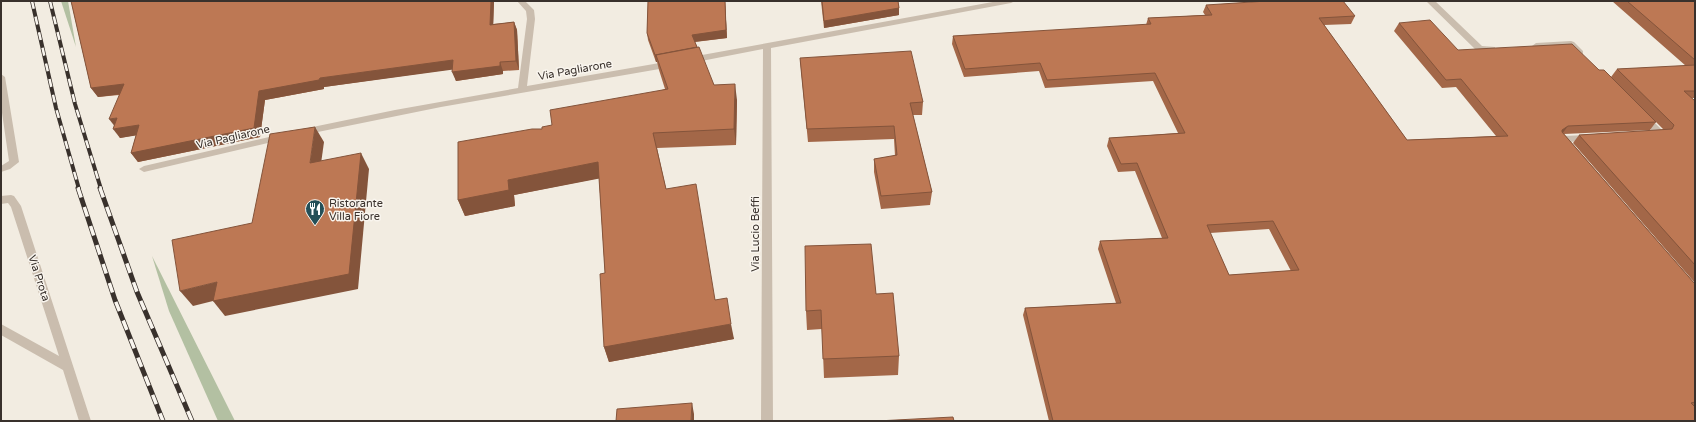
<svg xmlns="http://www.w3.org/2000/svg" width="1696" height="422" font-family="'Varela Round',sans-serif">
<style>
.green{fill:#b3c0a2}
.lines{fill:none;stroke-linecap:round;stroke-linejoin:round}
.minor{fill:#cabdae;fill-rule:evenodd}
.rail-far1-casing{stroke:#39312c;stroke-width:4}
.rail-casing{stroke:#39312c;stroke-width:5}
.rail-far1{stroke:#f9f5ee;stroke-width:2.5;stroke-dasharray:8;stroke-linecap:butt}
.rail{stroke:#f9f5ee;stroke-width:3.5;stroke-dasharray:10;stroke-linecap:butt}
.wall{fill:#a36748;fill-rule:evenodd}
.shaded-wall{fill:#84543b}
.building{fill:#bd7854;stroke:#84543b;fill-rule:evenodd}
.labels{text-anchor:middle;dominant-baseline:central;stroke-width:3;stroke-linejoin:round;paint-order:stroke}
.street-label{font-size:11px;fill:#39312c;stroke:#f9f5ee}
.poi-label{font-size:11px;fill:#39312c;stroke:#f9f5ee;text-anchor:start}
</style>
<rect width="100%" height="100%" fill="#f2ece1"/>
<g class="green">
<path d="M61,1H68L76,47Z"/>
<path d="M152,256L235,421H218L169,311Z"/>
</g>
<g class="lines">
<g class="minor">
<path d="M517,1H525L534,10L535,19L527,86L671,61L675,64L671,67L441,107L303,135L298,132L303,129L395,110L518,88L527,19L526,11Z"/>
<path d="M998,1H1015L1011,3L771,48L773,421H761L763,49L691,63L687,60L691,57Z"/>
<path d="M1426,1H1435L1482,46L1495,47V51H1477Z"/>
<path d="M1571,41L1574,42L1583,51V55H1577L1569,47L1536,49L1532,46L1536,43Z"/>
<path d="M1,74L5,77L19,162L10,169L1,172V166L9,161L1,106Z"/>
<path d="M1644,114L1647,115L1666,134L1664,136L1650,137L1648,135L1650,133L1653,132L1639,117Z"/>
<path d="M282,134L287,137L285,139L144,172L139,169L144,166Z"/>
<path d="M1589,135L1594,138L1592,140L1570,142L1572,144L1570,146C1564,148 1560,144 1557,139L1562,136Z"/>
<path d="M11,195L14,196L21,206L91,421H79L63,370L1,335V324L59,356L11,207L8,203L1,204V196Z"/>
</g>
<defs>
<g id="rail-far1">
<path d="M32,1L56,108L79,189"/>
<path d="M50,1L75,104L101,189"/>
</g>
<g id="rail">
<path d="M78,188L115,300L163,421"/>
<path d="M100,188L137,292L192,421"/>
</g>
</defs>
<use href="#rail-far1" class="rail-far1-casing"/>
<use href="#rail" class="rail-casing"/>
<use href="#rail-far1" class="rail-far1"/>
<use href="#rail" class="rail"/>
</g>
<g class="wall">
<path d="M71,1H494L493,24L514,22L517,30L519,70L503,71V74L456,81L452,69L324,87V89L265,100L260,137L138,162L131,153L136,135L120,138L114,125L119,95L98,97L91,88Z"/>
<path d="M648,1H725L727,38L695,42L714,85L737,100L736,145L657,148L666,189L715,300L734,339L609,362L604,347L605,273L599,178L514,195L515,206L465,216L458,200L542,129L665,89L659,70L657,62H656L648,40L647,33Z"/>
<path d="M821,1H898L899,8V15L824,28Z"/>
<path d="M1612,1H1695V98H1692L1695,101V283L1573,143L1579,135L1664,130L1656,122L1650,130L1564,134L1695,284V421H1049L1023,315L1025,308L1116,303L1098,249L1100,241L1162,238L1135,171L1118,172L1107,146L1109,138L1178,133L1153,81L1045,88L1039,71L964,77L952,44L953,36L1146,25L1148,18L1205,15L1203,12L1206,5L1355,16L1351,24L1324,25L1407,140L1496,136L1456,87L1442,88L1394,31L1399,23L1458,50L1599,70L1611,77L1617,69L1686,66ZM1269,229L1291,271L1229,275L1210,233Z"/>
<path d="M800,58L923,102L922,115H913L932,192L930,205L881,209L874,172V159L895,156L894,139L808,142L801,70Z"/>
<path d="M876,294L899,356L898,375L824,378L822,329L807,330L806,311Z"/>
</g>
<g class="shaded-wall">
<path d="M491,1H494L493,34L490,25Z"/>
<path d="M725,1L727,38L693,42L692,35Z"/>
<path d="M899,8V15L824,28V21Z"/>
<path d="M514,22L517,30L519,70L516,61Z"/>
<path d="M655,55H656L657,62H656Z"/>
<path d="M453,60L457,69L324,87V89L265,100L260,137L138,162L131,153L259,91L320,78Z"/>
<path d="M500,62L503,71V74L456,81L452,72Z"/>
<path d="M124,84L130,93L98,97L91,88Z"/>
<path d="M735,84L737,100L736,145L734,129Z"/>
<path d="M117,118L116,128L109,119Z"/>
<path d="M139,125L145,134L120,138L113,129Z"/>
<path d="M1568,126L1562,134V130Z"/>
<path d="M315,127L324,142L319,178L310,163Z"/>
<path d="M361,153L369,169L358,289L225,316L213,301Z"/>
<path d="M598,162L602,178L514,195L515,206L465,216L458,200L508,180Z"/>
<path d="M217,282L229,297L193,306L180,291Z"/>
<path d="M731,324L734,339L609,362L604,347Z"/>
<path d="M692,403L694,414V421H691Z"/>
</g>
<g class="building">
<path d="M71,1H491L490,25L514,22L516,61L500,62V66L452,72L453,60L320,78L319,80L259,91L254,128L131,153L139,125L113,129L117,118L109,119L124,84L91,88Z"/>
<path d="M648,1H725L726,30L692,35L697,47L655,55L647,33Z"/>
<path d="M822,1H898L899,8L824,21Z"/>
<path d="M1267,1H1343L1355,16L1319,18L1407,140L1508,136L1461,79L1446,80L1399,23L1430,20L1458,50L1572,44L1599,70H1604L1656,122L1568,126L1562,130V132L1695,284V402L1691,403L1695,407V421H1053L1025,308L1121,303L1100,241L1168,238L1137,163L1121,164L1109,138L1185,133L1155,73L1047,80L1040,63L965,69L953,36L1151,24L1148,18L1212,15L1206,5ZM1273,221L1299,270L1229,275L1207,225Z"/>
<path d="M1627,1H1695V60Z"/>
<path d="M699,47L714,85L735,84L734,129L653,133L666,189L696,184L715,300L727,298L731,324L604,347L600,274L605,273L598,162L508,180L509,190L458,200V142L532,129H542V127L552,125L550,110L668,89L656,55Z"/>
<path d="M911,51L923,102L910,103L932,192L881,196L874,159L897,155L894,126L807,129L800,58Z"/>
<path d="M1695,65V91H1684L1695,101V265L1579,135L1672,129L1674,125L1617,69Z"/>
<path d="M315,127L310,163L361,153L349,274L213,301L217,282L180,291L172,240L252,223L270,134Z"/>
<path d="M871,244L876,294L893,293L899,356L823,359L821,310L806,311L805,246Z"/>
<path d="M692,403L691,421H616L617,409Z"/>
<path d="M953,417L954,421H877Z"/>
</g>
<defs>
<symbol id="restaurant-pin" viewBox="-11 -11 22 30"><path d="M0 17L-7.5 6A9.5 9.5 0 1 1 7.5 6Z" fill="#244f58" stroke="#f9f5ee"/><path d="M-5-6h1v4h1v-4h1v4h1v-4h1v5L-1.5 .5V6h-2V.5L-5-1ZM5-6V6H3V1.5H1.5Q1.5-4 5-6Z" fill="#fff"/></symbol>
</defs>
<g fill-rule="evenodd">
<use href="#restaurant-pin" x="304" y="198" width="22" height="30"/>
</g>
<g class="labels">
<g class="street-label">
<text transform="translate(575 70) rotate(-10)">Via Pagliarone</text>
<text transform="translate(233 137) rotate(-13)">Via Pagliarone</text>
<text transform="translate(755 234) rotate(-90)">Via Lucio Beffi</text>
<text transform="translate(39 278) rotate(72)">Via Prota</text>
</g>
<g class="poi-label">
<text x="329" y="203">Ristorante<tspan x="329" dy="13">Villa Fiore</tspan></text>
</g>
</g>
<rect width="1696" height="422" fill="none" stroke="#39312c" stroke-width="4"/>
</svg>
